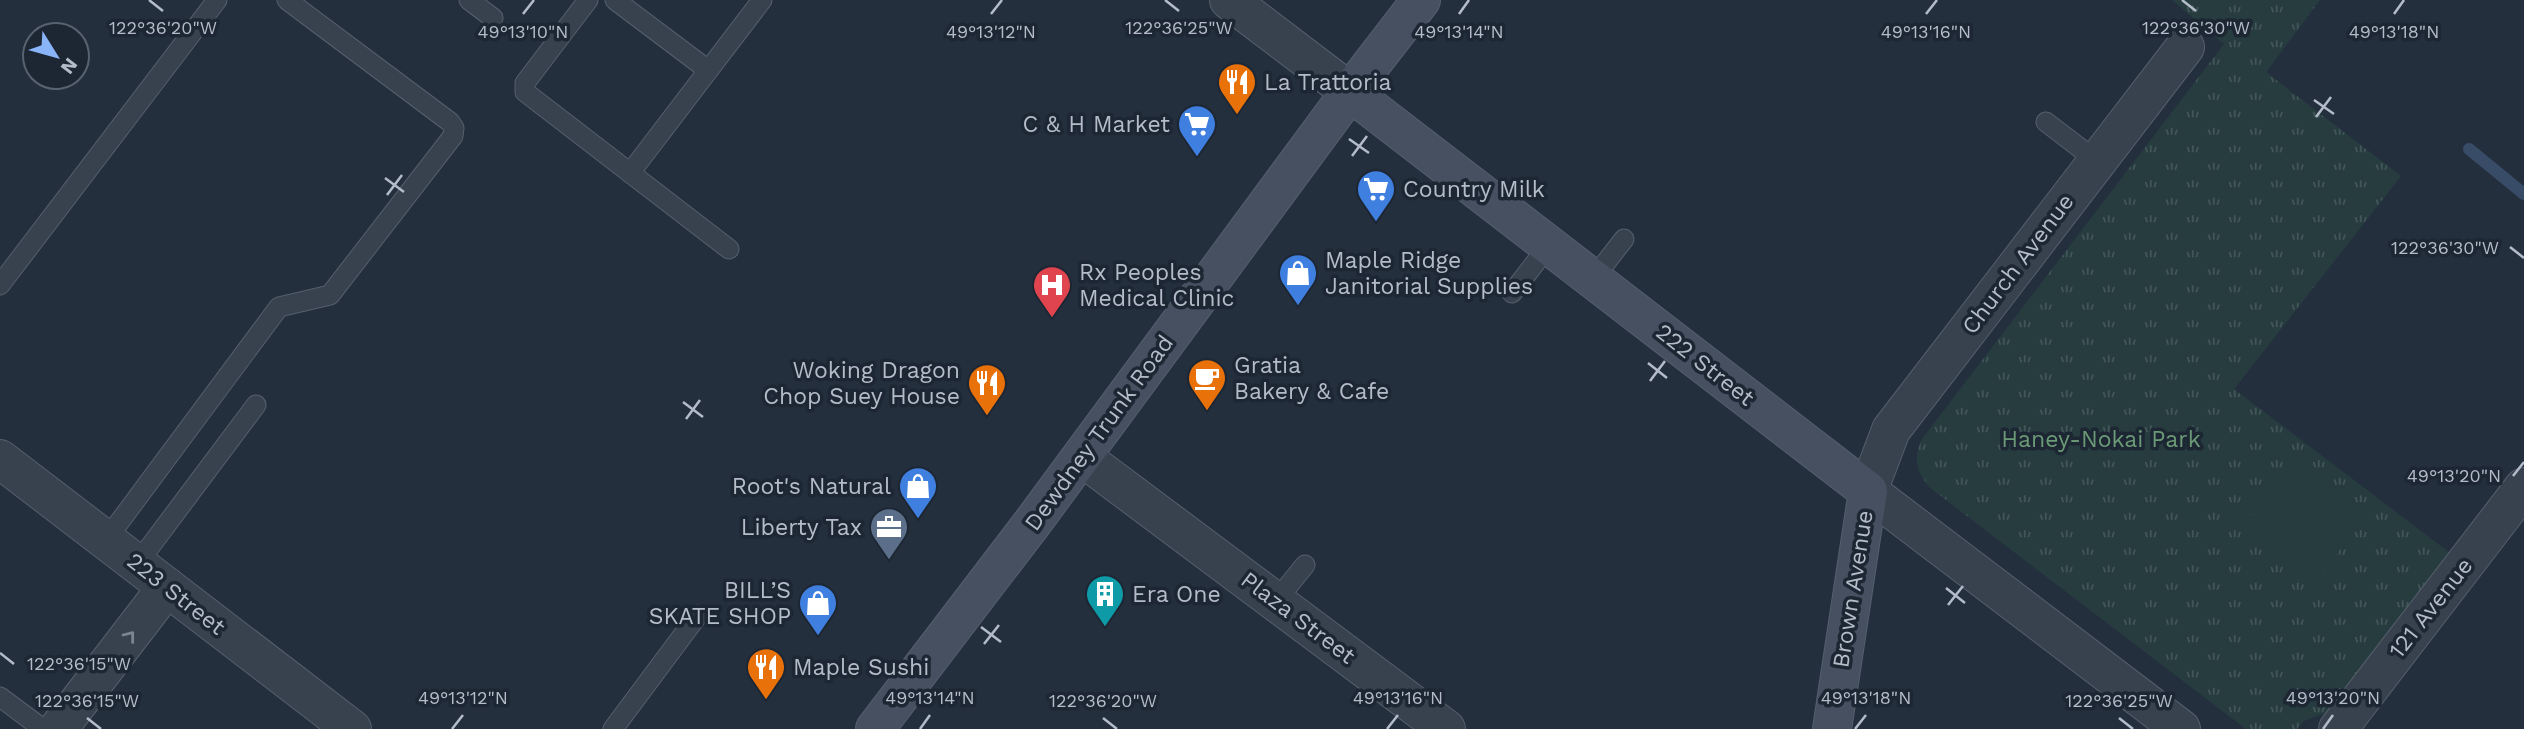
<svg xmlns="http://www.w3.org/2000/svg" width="2524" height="729" font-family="'Work Sans',sans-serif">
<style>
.grass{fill:url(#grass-tufts)}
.garden{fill:#263c3f}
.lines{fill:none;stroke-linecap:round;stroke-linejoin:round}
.stream{stroke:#394c67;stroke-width:12}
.service-casing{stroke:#565f6c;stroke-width:21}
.minor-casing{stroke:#565f6c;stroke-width:40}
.tertiary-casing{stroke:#565f6c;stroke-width:40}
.secondary-casing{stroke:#565f6c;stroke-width:40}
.service{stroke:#38414e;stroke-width:19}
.minor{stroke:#38414e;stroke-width:38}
.tertiary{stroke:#38414e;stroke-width:38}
.secondary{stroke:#465061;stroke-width:38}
.oneway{stroke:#7c8592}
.ticks{fill:none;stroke:#b4bcc9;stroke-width:2.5}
.labels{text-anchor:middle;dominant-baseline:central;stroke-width:7;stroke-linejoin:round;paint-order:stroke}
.poi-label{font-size:23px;fill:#b4bcc9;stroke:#1d2633;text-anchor:start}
.street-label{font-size:23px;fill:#b4bcc9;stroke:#1d2633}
.park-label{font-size:23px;fill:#6b9a76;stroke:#1d2633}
.ticks-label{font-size:18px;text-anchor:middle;fill:#b4bcc9;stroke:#1d2633;stroke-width:7;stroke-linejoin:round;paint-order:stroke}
</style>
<defs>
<pattern id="grass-tufts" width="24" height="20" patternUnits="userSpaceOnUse" patternTransform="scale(1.75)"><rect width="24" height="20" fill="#263c3f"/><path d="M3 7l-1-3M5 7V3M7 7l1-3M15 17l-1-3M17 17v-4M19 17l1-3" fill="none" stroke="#435659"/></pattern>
</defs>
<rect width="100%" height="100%" fill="#242f3e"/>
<path class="grass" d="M2172,0H2320L2266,72L2401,176L2234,389L2450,553L2328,712L2304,721L2297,729H2246L1929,487C1916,470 1913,459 1922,439L2224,44Z"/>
<path class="garden" d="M2295,457L2368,513L2319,577L2246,521Z"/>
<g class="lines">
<path class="stream" d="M2469,149L2524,194"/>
<defs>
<g id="service">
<path d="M469,0L493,18"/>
<path d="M588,0L525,83V92L729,249"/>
<path d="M615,0L708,70"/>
<path d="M2046,122L2097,161"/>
<path d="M630,173L762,0"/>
<path d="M1593,279L1624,239"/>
<path d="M0,285L217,0"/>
<path d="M1512,293L1549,245"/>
<path d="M106,540L279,307L330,295L453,136L454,128L450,122L287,0"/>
<path d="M137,564L256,405"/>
<path d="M1276,601L1305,565"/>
<path d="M0,697L43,729"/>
<path d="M613,729L698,615"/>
</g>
<g id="minor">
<path d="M1082,457L1446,729"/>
<path d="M0,459L352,729"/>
<path d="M1868,491L1891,430L2185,47"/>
<path d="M58,729L167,587"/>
<path d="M2338,729L2524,487"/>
</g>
<g id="tertiary">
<path d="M1229,0L1350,92"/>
<path d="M1868,491L2181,729"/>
</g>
<g id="secondary">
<path d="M1350,92L1868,491L1832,729"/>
<path d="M875,729L1033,522L1350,92L1421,0"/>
</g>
</defs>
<use href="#service" class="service-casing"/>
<use href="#minor" class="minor-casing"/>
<use href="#tertiary" class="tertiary-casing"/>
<use href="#secondary" class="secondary-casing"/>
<use href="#service" class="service"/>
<use href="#minor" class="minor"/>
<use href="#tertiary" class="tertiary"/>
<use href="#secondary" class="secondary"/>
</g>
<defs><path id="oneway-chevron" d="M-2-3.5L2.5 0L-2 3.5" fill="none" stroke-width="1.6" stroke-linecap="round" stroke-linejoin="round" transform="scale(1.75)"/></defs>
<use class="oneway" href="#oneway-chevron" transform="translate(130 636) rotate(-52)"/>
<path class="ticks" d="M149,0L163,11M1165,0L1179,11M2182,0L2196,11M523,14L534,0M991,14L1002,0M1459,14L1469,0M1926,14L1937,0M2394,14L2404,0M2314,100L2334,114M2316,117L2331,97M1349,139L1369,153M1352,156L1367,136M385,178L404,192M387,195L402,175M2510,247L2524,258M1648,363L1667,378M1650,381L1665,361M683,402L703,417M686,419L700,400M2513,476L2524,462M1946,588L1965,603M1948,605L1963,586M981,627L1001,642M984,644L999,625M0,653L14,664M87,718L101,729M1103,718L1117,729M2119,718L2133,729M452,729L463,715M920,729L930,715M1387,729L1398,715M1855,729L1866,715M2323,729L2333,715"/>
<defs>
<symbol id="restaurant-pin" viewBox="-11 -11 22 30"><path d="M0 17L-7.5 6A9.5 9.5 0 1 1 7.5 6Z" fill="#e8710a" stroke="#1d2633"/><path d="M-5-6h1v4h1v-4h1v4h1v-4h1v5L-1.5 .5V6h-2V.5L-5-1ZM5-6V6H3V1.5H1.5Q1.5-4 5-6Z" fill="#fff"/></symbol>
<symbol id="supermarket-pin" viewBox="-11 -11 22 30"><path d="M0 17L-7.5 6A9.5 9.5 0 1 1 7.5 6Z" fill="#3f7fe0" stroke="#1d2633"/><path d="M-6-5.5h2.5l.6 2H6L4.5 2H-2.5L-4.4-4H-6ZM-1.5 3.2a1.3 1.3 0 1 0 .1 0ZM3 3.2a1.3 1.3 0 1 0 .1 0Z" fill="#fff"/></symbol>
<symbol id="shop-pin" viewBox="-11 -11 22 30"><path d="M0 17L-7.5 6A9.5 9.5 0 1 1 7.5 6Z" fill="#3f7fe0" stroke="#1d2633"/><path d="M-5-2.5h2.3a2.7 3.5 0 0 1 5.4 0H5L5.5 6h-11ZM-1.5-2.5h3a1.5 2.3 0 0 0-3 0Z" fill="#fff"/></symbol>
<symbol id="hospital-pin" viewBox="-11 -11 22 30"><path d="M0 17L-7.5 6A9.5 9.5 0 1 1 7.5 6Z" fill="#e0444e" stroke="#1d2633"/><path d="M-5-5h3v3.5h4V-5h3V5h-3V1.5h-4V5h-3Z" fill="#fff"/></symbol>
<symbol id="cafe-pin" viewBox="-11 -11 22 30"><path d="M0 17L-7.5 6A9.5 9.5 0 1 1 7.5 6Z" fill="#e8710a" stroke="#1d2633"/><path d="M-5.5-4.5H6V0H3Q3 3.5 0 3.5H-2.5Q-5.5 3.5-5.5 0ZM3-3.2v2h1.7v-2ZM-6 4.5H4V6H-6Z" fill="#fff"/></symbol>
<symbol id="office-pin" viewBox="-11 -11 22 30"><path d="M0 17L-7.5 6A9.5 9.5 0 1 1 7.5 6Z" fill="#5c6f8a" stroke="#1d2633"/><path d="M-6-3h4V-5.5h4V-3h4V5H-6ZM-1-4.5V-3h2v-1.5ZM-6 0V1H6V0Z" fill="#fff"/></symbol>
<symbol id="building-pin" viewBox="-11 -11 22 30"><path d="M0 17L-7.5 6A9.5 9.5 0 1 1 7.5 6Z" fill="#0f9aa8" stroke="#1d2633"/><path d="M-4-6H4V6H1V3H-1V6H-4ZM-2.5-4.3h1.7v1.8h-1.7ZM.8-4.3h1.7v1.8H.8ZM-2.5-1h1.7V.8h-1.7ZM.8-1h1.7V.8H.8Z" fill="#fff"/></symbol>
</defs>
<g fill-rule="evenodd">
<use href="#restaurant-pin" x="1215" y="60" width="44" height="60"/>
<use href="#supermarket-pin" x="1175" y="102" width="44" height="60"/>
<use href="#supermarket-pin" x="1354" y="167" width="44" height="60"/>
<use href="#shop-pin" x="1276" y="251" width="44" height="60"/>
<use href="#hospital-pin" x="1030" y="263" width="44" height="60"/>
<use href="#cafe-pin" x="1185" y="356" width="44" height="60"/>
<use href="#restaurant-pin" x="965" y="361" width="44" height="60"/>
<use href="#shop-pin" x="896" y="464" width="44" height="60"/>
<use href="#office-pin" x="867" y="505" width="44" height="60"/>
<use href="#building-pin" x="1083" y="572" width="44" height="60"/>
<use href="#shop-pin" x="796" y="581" width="44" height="60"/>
<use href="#restaurant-pin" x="744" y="645" width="44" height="60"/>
</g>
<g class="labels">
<g class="poi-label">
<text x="1264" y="82">La Trattoria</text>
<text x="1170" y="124" text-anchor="end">C &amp; H Market</text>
<text x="1403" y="189">Country Milk</text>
<text x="1325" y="260">Maple Ridge<tspan x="1325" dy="26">Janitorial Supplies</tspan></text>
<text x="1079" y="272">Rx Peoples<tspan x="1079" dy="26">Medical Clinic</tspan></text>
<text x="1234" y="365">Gratia<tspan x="1234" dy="26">Bakery &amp; Cafe</tspan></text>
<text x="960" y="370" text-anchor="end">Woking Dragon<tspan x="960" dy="26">Chop Suey House</tspan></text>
<text x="891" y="486" text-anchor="end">Root's Natural</text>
<text x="862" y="527" text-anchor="end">Liberty Tax</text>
<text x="791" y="590" text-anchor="end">BILL’S<tspan x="791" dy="26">SKATE SHOP</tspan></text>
<text x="1132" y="594">Era One</text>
<text x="793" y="667">Maple Sushi</text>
</g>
<g class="street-label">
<text transform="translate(2018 264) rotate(-53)">Church Avenue</text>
<text transform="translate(1705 365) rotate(38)">222 Street</text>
<text transform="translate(1099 433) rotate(-54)">Dewdney Trunk Road</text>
<text transform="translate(1853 589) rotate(-81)">Brown Avenue</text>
<text transform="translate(176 594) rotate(38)">223 Street</text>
<text transform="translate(2431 608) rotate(-52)">121 Avenue</text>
<text transform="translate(1298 618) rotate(37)">Plaza Street</text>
</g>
<g class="park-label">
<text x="2101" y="439">Haney-Nokai Park</text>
</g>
</g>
<g class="ticks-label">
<text x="163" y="34">122°36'20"W</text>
<text x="1179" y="34">122°36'25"W</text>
<text x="2196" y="34">122°36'30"W</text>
<text x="523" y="38">49°13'10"N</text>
<text x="991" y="38">49°13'12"N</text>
<text x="1459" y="38">49°13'14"N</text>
<text x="1926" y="38">49°13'16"N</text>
<text x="2394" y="38">49°13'18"N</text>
<text x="2445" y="254">122°36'30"W</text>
<text x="2454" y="482">49°13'20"N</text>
<text x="79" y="670">122°36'15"W</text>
<text x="463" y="704">49°13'12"N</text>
<text x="930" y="704">49°13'14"N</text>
<text x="1398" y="704">49°13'16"N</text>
<text x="1866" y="704">49°13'18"N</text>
<text x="2333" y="704">49°13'20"N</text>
<text x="87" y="707">122°36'15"W</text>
<text x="1103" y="707">122°36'20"W</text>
<text x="2119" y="707">122°36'25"W</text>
</g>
<g transform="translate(56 56) rotate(127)"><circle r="33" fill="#1d2633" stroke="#59626f" stroke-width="2"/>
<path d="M0-5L12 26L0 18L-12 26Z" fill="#8ab4f8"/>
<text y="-10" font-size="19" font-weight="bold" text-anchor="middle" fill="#b4bcc9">N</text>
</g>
</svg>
